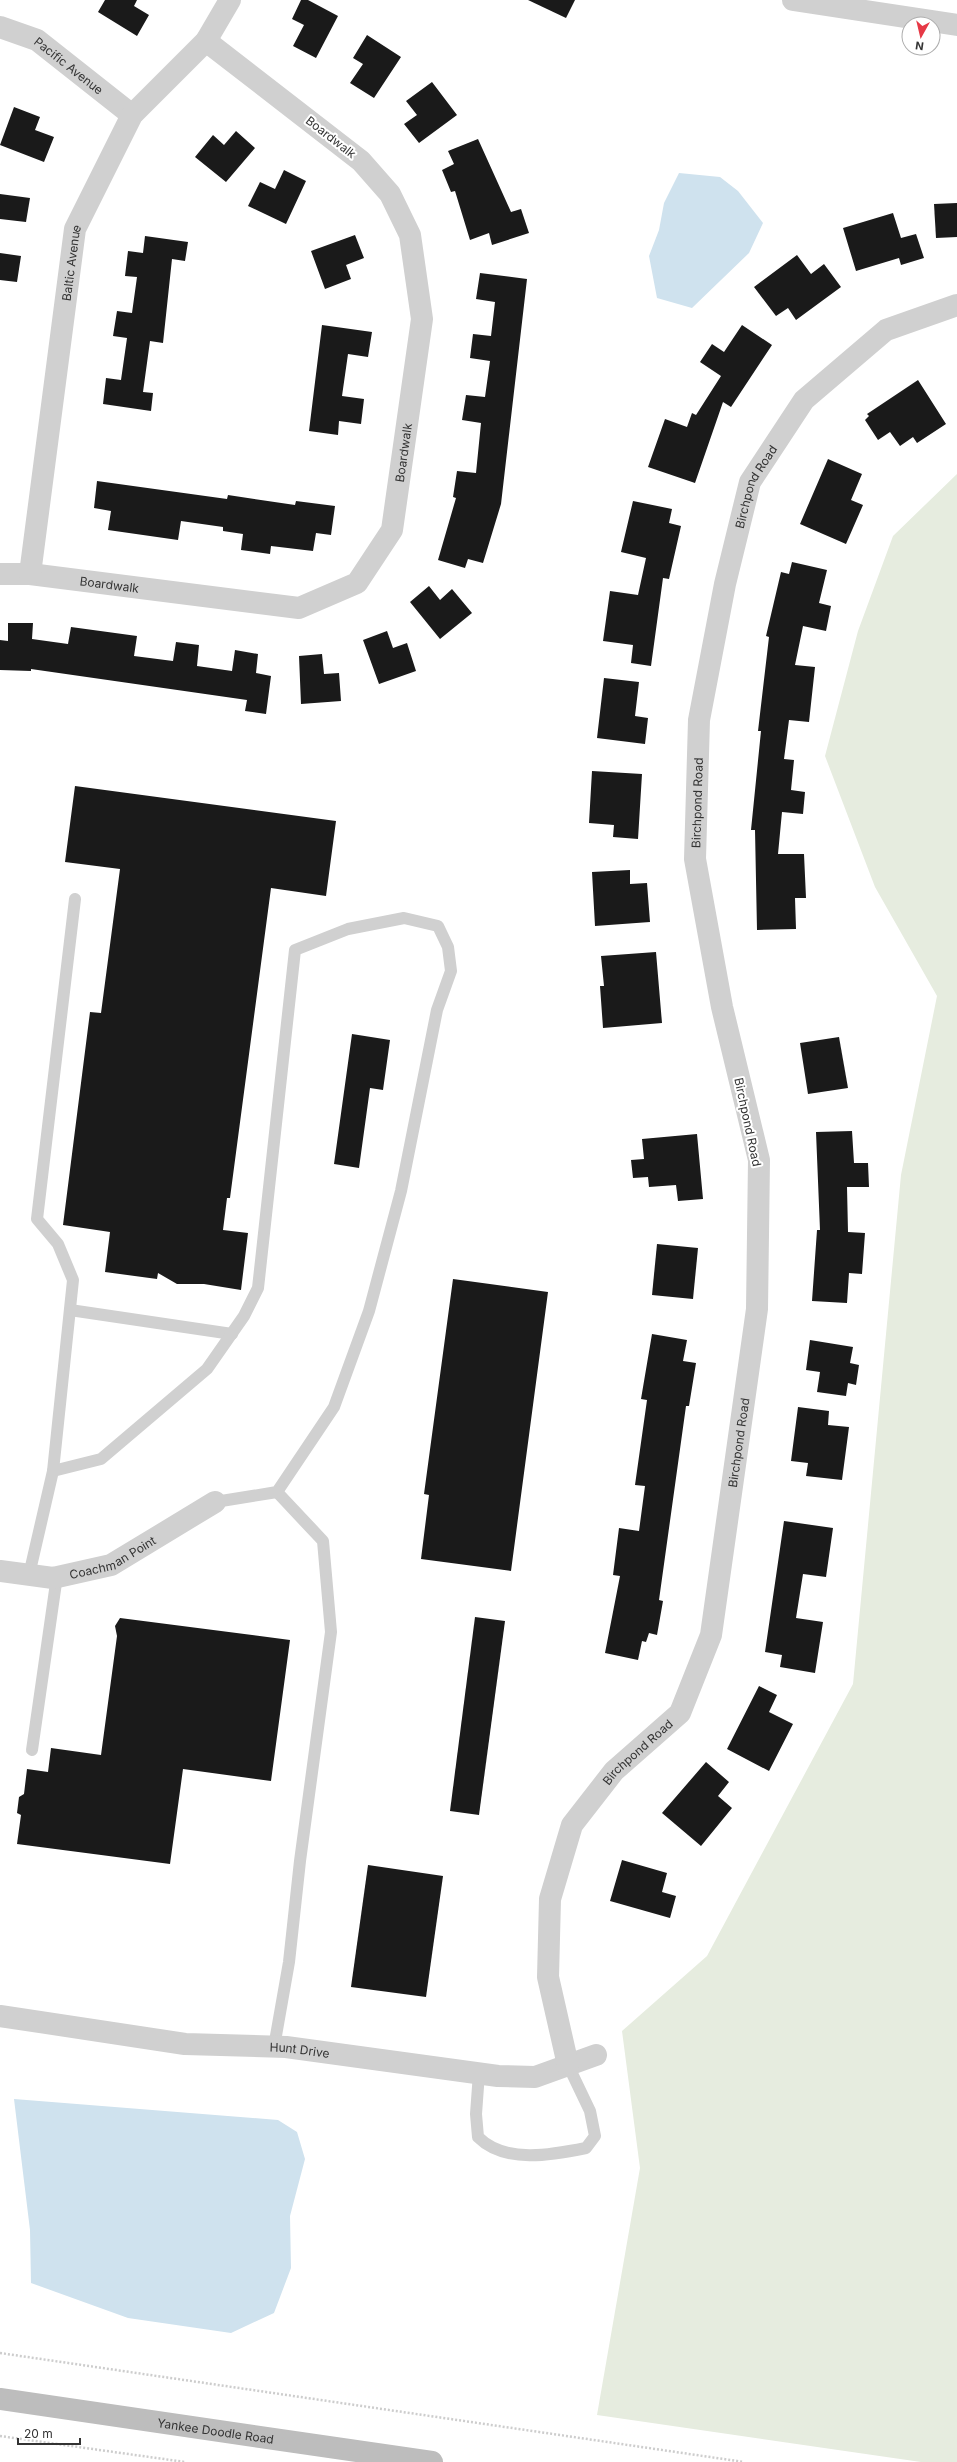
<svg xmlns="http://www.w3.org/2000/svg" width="957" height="2462" font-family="Inter,sans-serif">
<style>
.green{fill:#e6ecdf}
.water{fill:#cfe2ee}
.building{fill:#1a1a1a}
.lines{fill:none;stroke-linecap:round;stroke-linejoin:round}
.path{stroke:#cdcdcd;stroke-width:2.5;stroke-dasharray:2 2;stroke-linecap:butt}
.service{stroke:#d0d0d0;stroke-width:12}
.minor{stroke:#d0d0d0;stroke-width:22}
.secondary{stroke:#bdbdbd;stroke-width:22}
.labels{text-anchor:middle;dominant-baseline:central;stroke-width:4;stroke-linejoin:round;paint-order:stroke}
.street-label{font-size:12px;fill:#333;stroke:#fff}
</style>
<rect width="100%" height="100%" fill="#fff"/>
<path class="green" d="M957,474V2462H921L597,2415L640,2168L622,2031L707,1956L853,1684L901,1175L937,996L875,887L825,756L858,631L893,536Z"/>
<g class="water">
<path d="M679,173L720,177L738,191L763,223L749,253L692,308L657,298L649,256L659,230L664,203Z"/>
<path d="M14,2099L278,2120L297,2132L305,2159L290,2216L291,2268L274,2313L231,2333L128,2318L31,2283L30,2230Z"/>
</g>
<g class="building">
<path d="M105,0H137L134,6L149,15L137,36L98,12Z"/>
<path d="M301,0H308L338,16L316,58L293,46L304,25L292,19Z"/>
<path d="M528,0H575L566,18Z"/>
<path d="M367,35L401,57L374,98L350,83L363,64L353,58Z"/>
<path d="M432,82L457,115L419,143L404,124L417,115L406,101Z"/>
<path d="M14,107L40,117L35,130L54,137L44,162L0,145Z"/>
<path d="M236,131L255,148L226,182L195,157L213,135L224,145Z"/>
<path d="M478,139L511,212L521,209L529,233L492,245L489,233L470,240L455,191L451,192L442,170L454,164L448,151Z"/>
<path d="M284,170L306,181L286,224L248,206L260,182L275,189Z"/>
<path d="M0,194L30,198L26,222L0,219Z"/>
<path d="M957,203V237L936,238L934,204Z"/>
<path d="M893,213L901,238L916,234L924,258L901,265L899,258L856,271L843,228Z"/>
<path d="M355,235L364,258L346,265L351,279L325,289L311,251Z"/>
<path d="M145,236L188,242L185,261L172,259L163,343L150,341L143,392L153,393L151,411L103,404L106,378L121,380L127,338L113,336L117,311L132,313L137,277L125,276L128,251L143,253Z"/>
<path d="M0,253L21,256L17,282L0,280Z"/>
<path d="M797,255L811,274L824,264L841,287L796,320L788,308L776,316L754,287Z"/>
<path d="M480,273L527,279L501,504L483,563L468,559L465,568L438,560L456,498L453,497L457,471L476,473L481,423L462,420L466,395L485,397L490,361L470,358L473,334L491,336L495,302L476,299Z"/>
<path d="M322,325L372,332L368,357L348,354L342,396L364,399L361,424L339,421L338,435L309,431Z"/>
<path d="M742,325L772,345L731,407L723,402L695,483L648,467L665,419L687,427L692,413L696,415L721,376L700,362L712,344L724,352Z"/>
<path d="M918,380L946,424L917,443L913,437L900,446L890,432L878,440L865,420L869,416L867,414Z"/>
<path d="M828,459L862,474L851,500L863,505L846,544L800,524Z"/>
<path d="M97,481L227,499L228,495L295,505L296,501L335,506L331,535L316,533L313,551L271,546L270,554L241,550L243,534L223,531V527L181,521L178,540L108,530L111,511L94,508Z"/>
<path d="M633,501L672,509L669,523L681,526L669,579L663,578L651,666L631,663L633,645L603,641L610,591L638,595L646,558L621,552Z"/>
<path d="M792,562L827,570L819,603L831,606L826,631L803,626L795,665L815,667L809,722L789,720L784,759L794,760L791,790L805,792L803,814L782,812L778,854H804L806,898H795L796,929L757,930L755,830H751L761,731H758L769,637L766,636L781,572L789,574Z"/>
<path d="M429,586L440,600L452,589L472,613L440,639L410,602Z"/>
<path d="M8,623H33L32,639L68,644L71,627L137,636L134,656L173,661L176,642L199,645L197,666L232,671L235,650L258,654L256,673L271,676L266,714L245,711L247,700L31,669V671L0,670V640L8,641Z"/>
<path d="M387,631L393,648L407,643L416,671L379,684L363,640Z"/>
<path d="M322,654L324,674L339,673L341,701L301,704L299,656Z"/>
<path d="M604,678L639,682L635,716L648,718L645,744L597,738Z"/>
<path d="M592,771L642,774L638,839L613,837L614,825L589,823Z"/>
<path d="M75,786L336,821L326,896L271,888L230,1198H227L223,1230L248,1233L241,1290L204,1284H177L158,1273L157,1279L105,1272L110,1232L63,1225L90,1012L101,1013L120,869L65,862Z"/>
<path d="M630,870V884L647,883L650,922L595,926L592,872Z"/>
<path d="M656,952L662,1023L603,1028L600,986H604L601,956Z"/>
<path d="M352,1034L390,1040L383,1090L370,1088L359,1168L334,1164Z"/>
<path d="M839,1037L848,1088L808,1094L800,1043Z"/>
<path d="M852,1131L854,1163H868L869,1187H847L848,1232L865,1233L862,1274L849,1273L847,1303L812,1301L817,1230H820L816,1132Z"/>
<path d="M697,1134L703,1199L678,1201L676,1185L649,1187L648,1177L633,1178L631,1160L644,1159L642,1139Z"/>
<path d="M657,1244L698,1248L693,1299L652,1295Z"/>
<path d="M453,1279L548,1292L511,1571L421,1559L429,1495L424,1494Z"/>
<path d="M652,1334L687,1340L683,1361L696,1363L689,1406H686L659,1600L663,1601L657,1635L649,1633L646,1642L642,1641L638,1660L605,1653L620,1576L613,1575L619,1528L639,1531L645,1486L635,1485L647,1400L641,1399Z"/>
<path d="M810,1340L853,1347L850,1363L859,1365L856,1385L848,1383L846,1396L817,1392L820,1372L806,1370Z"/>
<path d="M798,1407L829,1411L828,1425L849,1427L842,1480L806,1476L808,1463L791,1461Z"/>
<path d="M784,1521L833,1528L826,1577L803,1574L796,1618L823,1622L815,1673L780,1667L782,1655L765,1652Z"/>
<path d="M475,1617L505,1621L479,1815L450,1811Z"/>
<path d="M120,1618L290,1640L271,1781L183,1769L170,1864L17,1844L21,1815L17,1813L19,1797L24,1794L27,1769L48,1772L51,1748L101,1755L117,1636L115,1626Z"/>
<path d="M759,1686L777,1695L769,1712L793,1724L769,1771L727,1749Z"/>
<path d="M706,1762L729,1782L718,1796L732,1808L701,1846L662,1813Z"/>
<path d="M622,1860L667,1873L662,1892L676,1896L670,1918L610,1901Z"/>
<path d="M368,1865L443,1876L426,1997L351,1987Z"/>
</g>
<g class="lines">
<g class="path">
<path d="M0,2353L744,2462"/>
<path d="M0,2436L185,2462"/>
</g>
<g class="service">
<path d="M70,1310L232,1334"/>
<path d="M53,1471L101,1459L207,1369L244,1316L258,1288L295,950L348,929L404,918L438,926L448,947L451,971L437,1010L401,1191L369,1311L334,1407L277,1492L215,1502"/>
<path d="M29,1575L53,1471L73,1280L58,1244L37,1219L75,899"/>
<path d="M32,1750L57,1576"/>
<path d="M274,2047L289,1962L300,1861L331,1632L323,1541L277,1492"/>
<path d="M479,2073L476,2114L478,2137C505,2164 552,2155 586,2148L595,2136L590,2111L568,2065"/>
</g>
<g class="minor">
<path d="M793,0L957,25"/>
<path id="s1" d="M0,27L37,40L132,115"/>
<path id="s2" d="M0,574H30L299,608L357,583L392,530L422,319L410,235L390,194L361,161L206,41"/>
<path id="s3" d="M30,574L75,229L132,115L206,41L230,0"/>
<path id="s4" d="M0,1571L53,1578L111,1565L215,1502"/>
<path id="s5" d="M0,2016L185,2044L286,2047L498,2076L535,2077L596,2055"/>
<path id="s6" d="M568,2065L548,1977L550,1899L572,1825L614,1771L680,1713L711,1635L757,1309L759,1160L722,1007L695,859L699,720L725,584L750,482L804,400L886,330L957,305"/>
</g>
<path class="secondary" id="s7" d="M0,2399L432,2462"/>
</g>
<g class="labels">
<g class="street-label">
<text stroke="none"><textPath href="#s1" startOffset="80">Pacific Avenue</textPath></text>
<text transform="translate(331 137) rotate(38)">Boardwalk</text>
<text stroke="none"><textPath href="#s3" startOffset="314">Baltic Avenue</textPath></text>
<text stroke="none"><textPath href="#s2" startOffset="506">Boardwalk</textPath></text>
<text stroke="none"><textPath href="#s6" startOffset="1652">Birchpond Road</textPath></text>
<text stroke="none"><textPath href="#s2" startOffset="110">Boardwalk</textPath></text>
<text stroke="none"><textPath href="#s6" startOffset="1328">Birchpond Road</textPath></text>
<text transform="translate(748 1122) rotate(78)">Birchpond Road</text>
<text stroke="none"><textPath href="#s6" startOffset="680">Birchpond Road</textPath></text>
<text stroke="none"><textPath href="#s4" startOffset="117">Coachman Point</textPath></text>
<text stroke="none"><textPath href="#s6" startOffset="344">Birchpond Road</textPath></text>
<text stroke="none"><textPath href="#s5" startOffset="302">Hunt Drive</textPath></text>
<text stroke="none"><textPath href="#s7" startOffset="218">Yankee Doodle Road</textPath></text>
</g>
</g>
<g transform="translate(921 36) rotate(188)"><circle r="19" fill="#ffffff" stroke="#adadad"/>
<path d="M0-3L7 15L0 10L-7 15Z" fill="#e63946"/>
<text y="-6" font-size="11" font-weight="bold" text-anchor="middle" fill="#333333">N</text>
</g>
<path d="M18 2438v6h62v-6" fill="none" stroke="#333333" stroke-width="2"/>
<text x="24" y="2438" font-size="12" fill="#333333" stroke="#ffffff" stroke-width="3" paint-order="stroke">20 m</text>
</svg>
